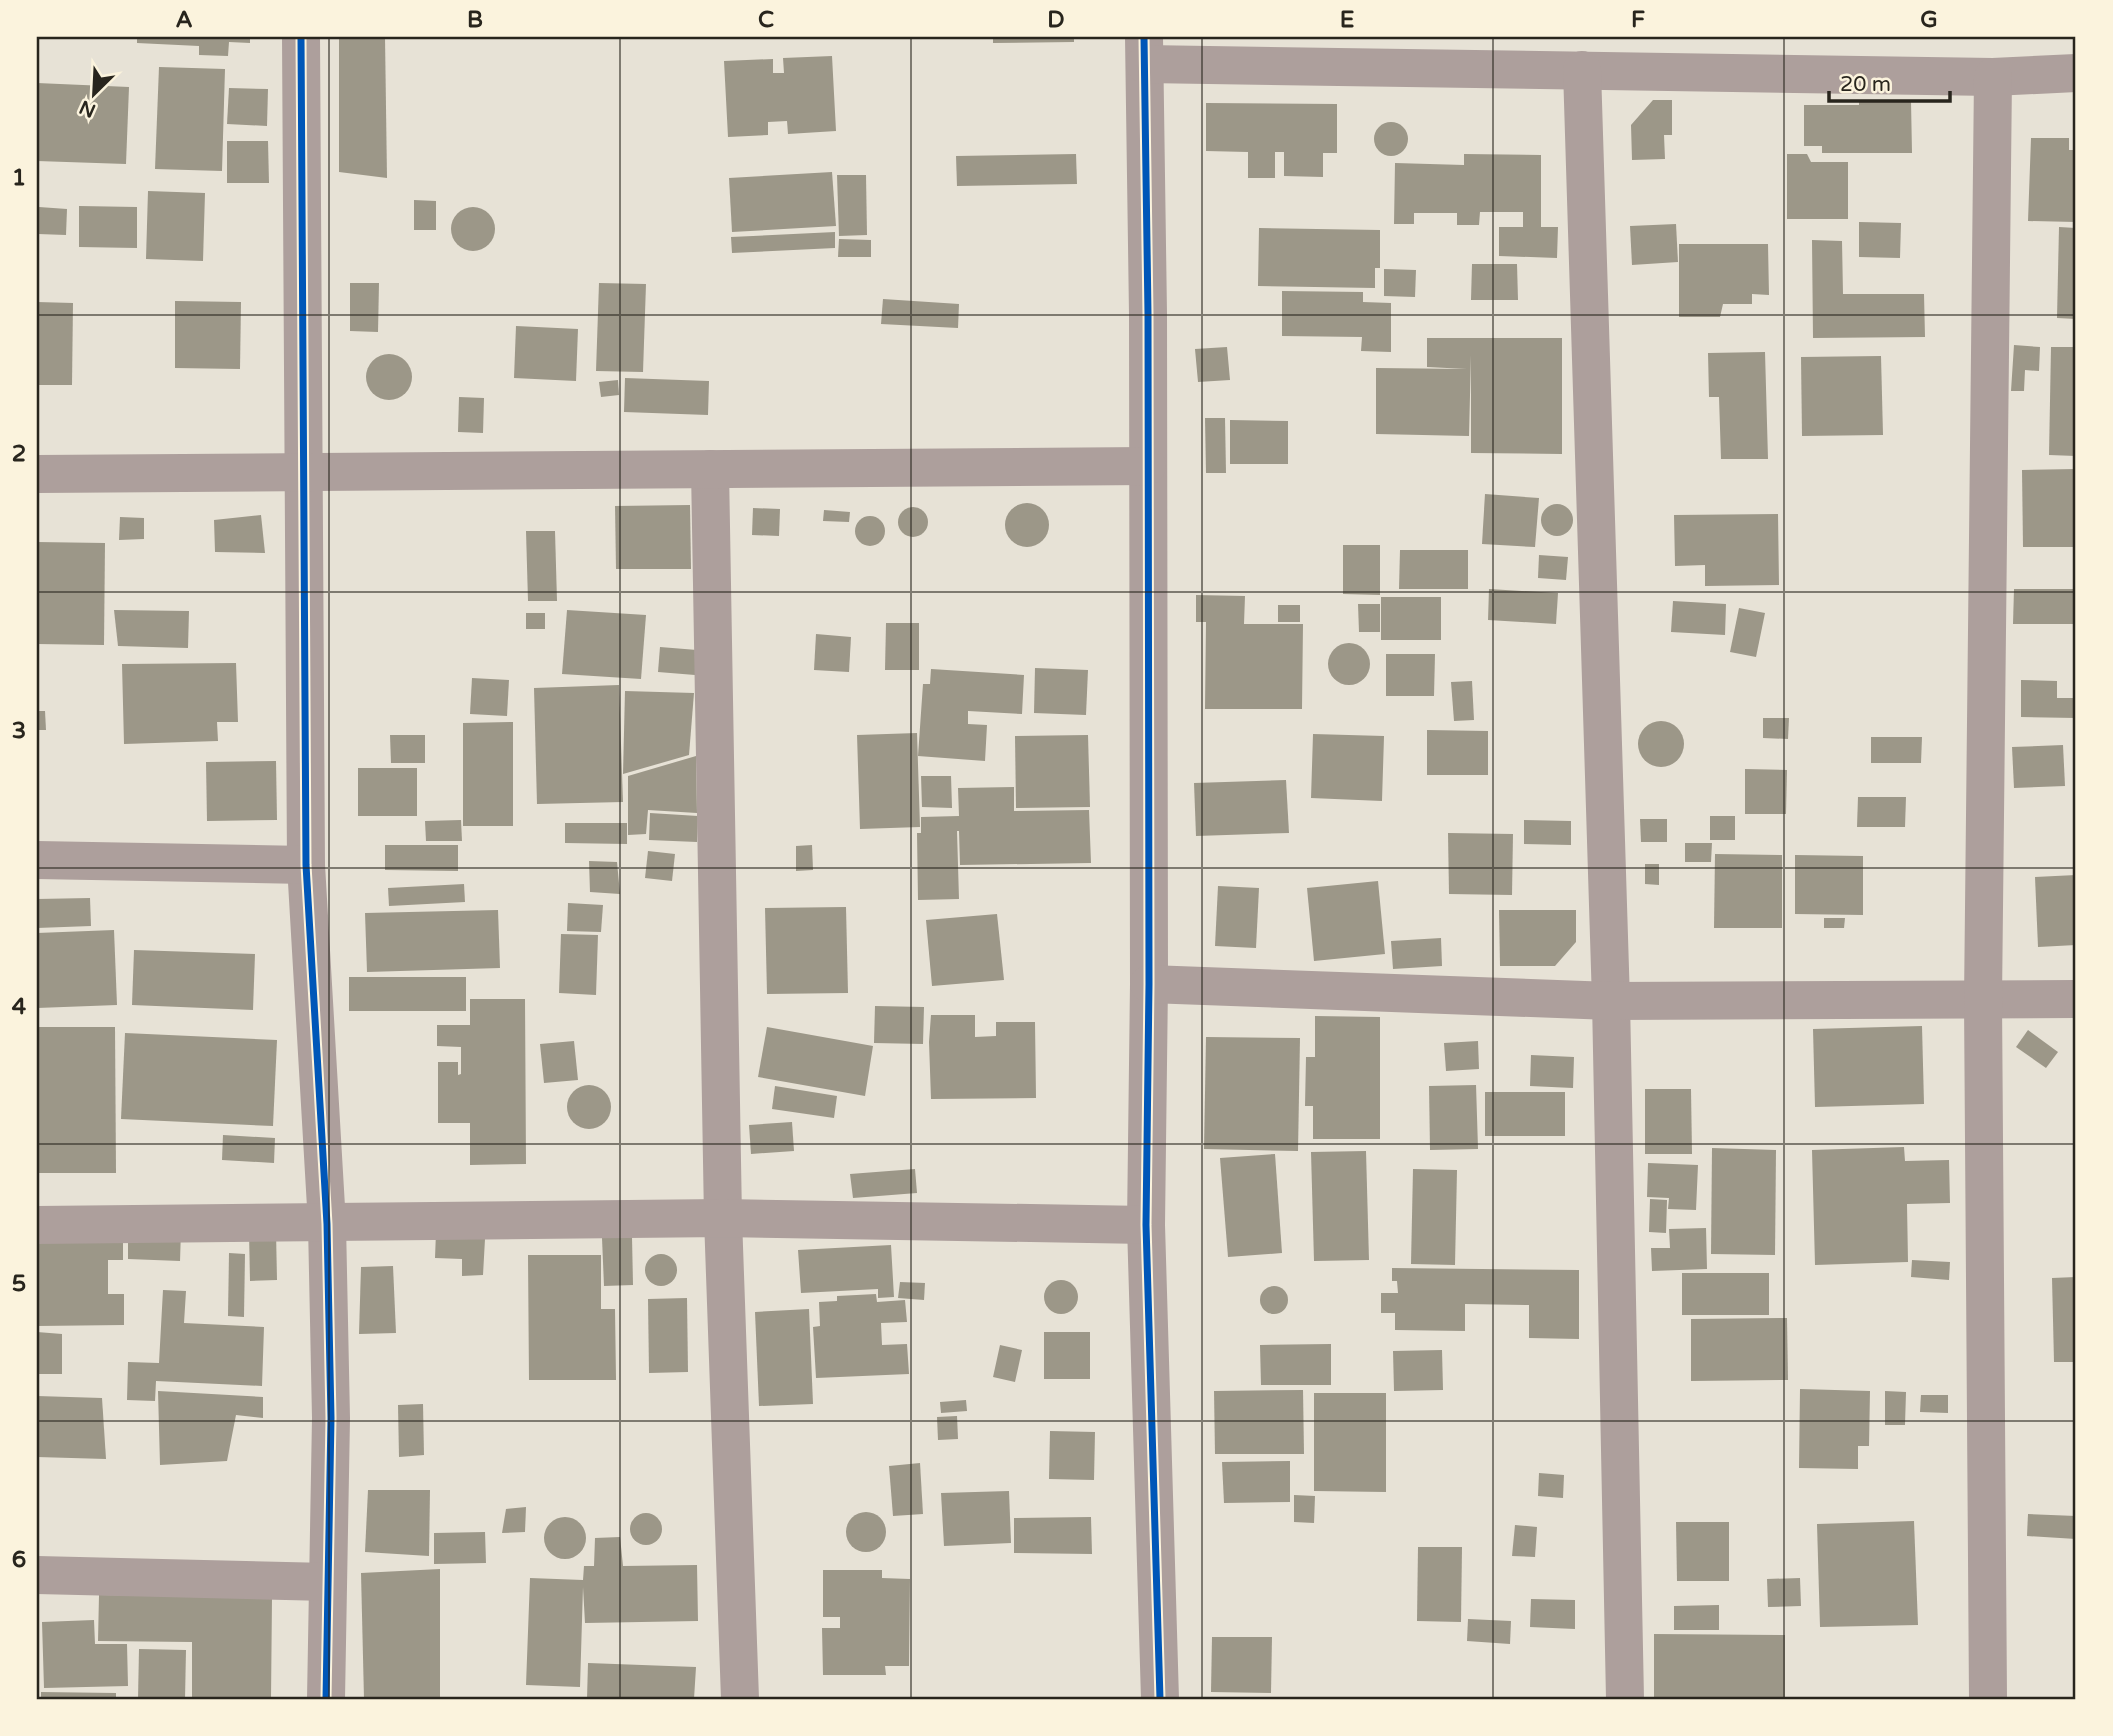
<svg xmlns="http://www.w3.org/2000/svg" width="2113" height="1736" font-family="'Varela Round',sans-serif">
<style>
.building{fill:#9c9788}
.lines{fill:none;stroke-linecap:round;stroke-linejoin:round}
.minor{stroke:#ad9f9c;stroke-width:38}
.cycleway-casing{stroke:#fbf3dd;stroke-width:11}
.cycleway{stroke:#0057b8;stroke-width:7}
.grid{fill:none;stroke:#28251d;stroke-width:2;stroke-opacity:0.55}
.neatline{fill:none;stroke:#28251d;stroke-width:2.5}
.grid-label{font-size:23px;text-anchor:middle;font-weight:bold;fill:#28251d}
</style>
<rect width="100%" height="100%" fill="#e7e2d6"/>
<g class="building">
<path d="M137,37H250V43L229,42L228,56L199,55V46L137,43Z"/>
<path d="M339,37H385L387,178L339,172Z"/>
<path d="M993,37H1074V42L993,43Z"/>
<path d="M832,56L836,131L788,134L787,121L768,122V135L728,137L724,61L773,59V73H784L783,58Z"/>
<path d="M159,67L225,69L222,171L155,169Z"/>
<path d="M37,83L129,87L126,164L37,161Z"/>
<path d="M229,88L268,89L267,126L227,124Z"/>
<path d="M1653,100H1672V135H1664L1665,159L1632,160L1631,125Z"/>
<path d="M1859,101H1911L1912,153H1822V146H1804V105H1859Z"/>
<path d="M1206,103L1337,104V153H1323V177L1284,176V152H1275V178H1248V152L1206,151Z"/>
<circle cx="1391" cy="139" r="17"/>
<path d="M2031,138H2069V150H2076V222L2028,221Z"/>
<path d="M227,141H268L269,183H227Z"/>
<path d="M1076,154L1077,184L957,186L956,156Z"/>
<path d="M1464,154L1541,155V227H1558L1557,258L1499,256V227H1523V212H1480L1479,225H1457V213H1414V224H1394L1395,163L1464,165Z"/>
<path d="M1787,154H1807L1811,162H1848V219H1787Z"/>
<path d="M832,172L836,226L732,232L729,178Z"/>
<path d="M837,175H866L867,235L839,236Z"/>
<path d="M148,191L205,193L203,261L146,259Z"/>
<path d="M414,200L436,201V230H414Z"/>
<path d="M79,206L137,207V248L79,247Z"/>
<circle cx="473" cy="229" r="22"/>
<path d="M39,207L67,209L66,235L38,234Z"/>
<path d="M1859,222L1901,223L1900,258L1859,257Z"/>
<path d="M1676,224L1678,262L1632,265L1630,226Z"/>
<path d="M2059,227L2076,228V319L2057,318Z"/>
<path d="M1259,228L1380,230V268H1375V288L1258,286Z"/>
<path d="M835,232V248L732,253L731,237Z"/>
<path d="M839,239L871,240V257H838Z"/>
<path d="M1812,240L1842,241L1843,294H1924L1925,337L1813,338Z"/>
<path d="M1679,244H1768L1769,295L1752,294V304H1723L1720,317H1679Z"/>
<path d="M1472,264H1517L1518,300H1471Z"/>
<path d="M1384,269L1416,270L1415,297L1384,296Z"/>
<path d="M350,283H379L378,332L350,331Z"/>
<path d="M599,283L646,284L643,372L596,371Z"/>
<path d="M1282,291L1363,292V302L1391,303V352L1361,351L1362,337L1282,336Z"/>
<path d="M883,299L959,304L958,328L881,324Z"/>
<path d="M175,301L241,302L240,369L175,368Z"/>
<path d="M37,302L73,303L72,385H37Z"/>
<path d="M516,326L578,329L576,381L514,378Z"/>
<path d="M1427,338H1562V454L1471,453V355L1469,436L1376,434V368L1467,369L1427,367Z"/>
<path d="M2014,345L2040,347L2039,371L2025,370L2024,391H2011Z"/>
<path d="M1227,347L1230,380L1198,382L1195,349Z"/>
<path d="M2051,347H2076V456L2049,455Z"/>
<path d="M1765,352L1768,459H1721L1719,397H1709L1708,353Z"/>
<circle cx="389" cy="377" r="23"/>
<path d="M1881,356L1883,435L1802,436L1801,357Z"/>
<path d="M625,378L709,381L708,415L624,412Z"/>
<path d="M618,380L619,395L601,397L599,382Z"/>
<path d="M459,397L484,398L483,433L458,432Z"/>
<path d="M1205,418H1225L1226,473H1206Z"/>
<path d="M1230,420L1288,421V464H1230Z"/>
<path d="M2076,469V547H2023L2022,470Z"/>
<path d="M1485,494L1539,498L1535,547L1482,544Z"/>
<circle cx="1027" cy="525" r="22"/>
<circle cx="1557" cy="520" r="16"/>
<path d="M690,505L691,569H616L615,506Z"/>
<circle cx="913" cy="522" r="15"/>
<path d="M753,508L780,509L779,536L752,535Z"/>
<path d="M824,510L850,512L849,522L823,521Z"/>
<path d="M1778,514L1779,585L1705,586V565L1675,566L1674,515Z"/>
<path d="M261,515L265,553L215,552L214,520Z"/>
<circle cx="870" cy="531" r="15"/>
<path d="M120,517L144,518V539L119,540Z"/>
<path d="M526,531H555L557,601H528Z"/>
<path d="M37,542L105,543L104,645L37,644Z"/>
<path d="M1343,545H1380V595L1343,594Z"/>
<path d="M1400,550H1468V589H1399Z"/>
<path d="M1539,555L1568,557L1566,580L1538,578Z"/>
<path d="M1489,589L1558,593L1556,624L1488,620Z"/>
<path d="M2014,589H2076V624H2013Z"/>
<path d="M1196,595L1245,596L1244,624H1303L1302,709H1205L1206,622H1196Z"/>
<rect x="1381" y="597" width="60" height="43"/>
<path d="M1673,601L1726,604L1725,635L1671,632Z"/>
<path d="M1358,604H1380V632H1359Z"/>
<rect x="1278" y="605" width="22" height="17"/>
<path d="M1739,608L1765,613L1756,657L1730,652Z"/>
<path d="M114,610L189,611L188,648L118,646Z"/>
<path d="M567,610L646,615L641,679L562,674Z"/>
<rect x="526" y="613" width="19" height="16"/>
<path d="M886,623H919V670H885Z"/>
<path d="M816,634L851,637L849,672L814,670Z"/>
<circle cx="1349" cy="664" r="21"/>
<path d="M660,647L697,650L695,675L658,672Z"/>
<path d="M1386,654H1435L1434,696H1386Z"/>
<path d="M236,663L238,722H217L218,741L124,744L122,664Z"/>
<path d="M1035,668L1088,670L1086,715L1034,713Z"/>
<path d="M931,669L1024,675L1022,714L968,711V724L987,725L985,761L918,756L923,684H930Z"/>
<path d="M472,678L509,680L507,716L470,714Z"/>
<path d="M2021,680L2057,681V698H2076V718L2021,717Z"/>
<path d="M1472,681L1474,720L1454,721L1451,682Z"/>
<path d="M619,685L623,802L537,804L534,688Z"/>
<path d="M625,691L694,693L689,755L623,774Z"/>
<path d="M37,711H45L46,730H37Z"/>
<path d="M1763,718H1789L1788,739L1763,738Z"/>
<circle cx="1661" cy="744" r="23"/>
<path d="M513,722V826H463V723Z"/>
<path d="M1427,730L1488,731V775H1427Z"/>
<path d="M917,733L920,827L860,829L857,735Z"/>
<path d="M1313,734L1384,736L1382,801L1311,798Z"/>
<path d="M390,735H425V763H391Z"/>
<path d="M1088,735L1090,807L1016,808L1015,736Z"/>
<path d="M1871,737H1922L1921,763H1871Z"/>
<path d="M2063,745L2065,786L2014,788L2012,747Z"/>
<path d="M696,756L697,813L648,810L646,834L628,835V776Z"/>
<path d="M276,761L277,820L207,821L206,762Z"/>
<rect x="358" y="768" width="59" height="48"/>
<path d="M1745,769L1787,770L1786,814H1745Z"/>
<path d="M921,776H951L952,808L922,807Z"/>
<path d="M1286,780L1289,833L1196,836L1194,783Z"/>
<path d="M1014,787V811L1089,810L1091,863L960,865L959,831H957L959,899L918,900L917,833H921V817L959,816L958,788Z"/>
<path d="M1858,797H1906L1905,827H1857Z"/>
<path d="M650,813L698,816L697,842L649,840Z"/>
<rect x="1710" y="816" width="25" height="24"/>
<path d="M1640,819H1667V842H1641Z"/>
<path d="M461,820L462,841H426L425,821Z"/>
<path d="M1524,820L1571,821V845L1524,844Z"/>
<path d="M565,823H627V844L565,843Z"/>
<path d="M1448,833L1513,834L1512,895L1449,894Z"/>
<path d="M1685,843H1712L1711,862H1685Z"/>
<path d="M385,845H458V871L385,870Z"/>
<path d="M812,845L813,870L796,871V846Z"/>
<path d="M648,851L675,854L672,881L645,878Z"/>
<path d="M1715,854L1782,855V928H1714Z"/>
<path d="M1795,855L1863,856V915L1795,914Z"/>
<path d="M589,861L617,862L620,894L590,892Z"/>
<path d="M1645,864H1659V885L1645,884Z"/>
<path d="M2076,875V945L2038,947L2035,877Z"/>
<path d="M1378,881L1385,954L1314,961L1307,888Z"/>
<path d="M464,884L465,902L389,906L388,888Z"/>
<path d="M1218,886L1259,888L1256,948L1215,946Z"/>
<path d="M90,898L91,926L37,928V899Z"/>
<path d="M568,903L603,905L601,932L567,931Z"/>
<path d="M846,907L848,993L767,994L765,908Z"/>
<path d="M498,910L500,968L367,972L365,913Z"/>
<path d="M1499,910H1576V942L1555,966H1500Z"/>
<path d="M997,914L1004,980L932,986L926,920Z"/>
<path d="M1824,918H1845L1844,928H1824Z"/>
<path d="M114,930L117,1005L37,1008V933Z"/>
<path d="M561,934L598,935L596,995L559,993Z"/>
<path d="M1441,938L1442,966L1393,969L1391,941Z"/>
<path d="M134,950L255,954L253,1010L132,1005Z"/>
<rect x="349" y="977" width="117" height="34"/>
<path d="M470,999H525L526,1164L470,1165V1123H438V1062H458V1075L461,1074V1047L437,1046V1025H470Z"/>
<path d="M875,1006L924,1007L923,1044L874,1043Z"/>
<path d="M931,1015H975V1037L996,1036V1022H1035L1036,1098L931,1099L929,1042Z"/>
<path d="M1315,1016L1380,1017V1139H1313V1106H1305L1306,1057H1315Z"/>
<path d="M1922,1026L1924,1104L1815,1107L1813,1029Z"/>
<path d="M37,1027H115L116,1173H37Z"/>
<path d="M767,1027L873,1046L865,1096L758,1077Z"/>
<path d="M2028,1030L2058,1052L2046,1068L2016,1047Z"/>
<path d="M125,1033L277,1040L273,1126L121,1119Z"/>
<path d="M1206,1037L1300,1038L1298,1151L1204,1149Z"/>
<path d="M574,1041L578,1080L544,1083L540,1044Z"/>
<path d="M1478,1041L1479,1069L1446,1071L1444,1043Z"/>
<path d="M1531,1055L1574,1057L1573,1088L1530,1086Z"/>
<circle cx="589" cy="1107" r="22"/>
<path d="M1476,1085L1478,1149L1430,1150L1429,1086Z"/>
<path d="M775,1086L837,1096L834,1118L772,1109Z"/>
<path d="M1645,1089H1691L1692,1154H1645Z"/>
<rect x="1485" y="1092" width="80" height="44"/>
<path d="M792,1122L794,1151L751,1154L749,1125Z"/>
<path d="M223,1135L275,1138L274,1163L222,1160Z"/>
<path d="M1904,1147L1905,1161L1949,1160L1950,1203L1907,1204L1908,1262L1815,1265L1812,1150Z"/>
<path d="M1712,1148L1776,1150L1775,1255L1711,1254Z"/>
<path d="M1366,1151L1369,1260L1314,1261L1311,1152Z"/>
<path d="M1275,1154L1282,1253L1228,1257L1220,1158Z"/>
<path d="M1648,1163L1698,1165L1696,1210L1668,1209L1669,1198L1647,1197Z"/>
<path d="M915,1169L917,1193L853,1198L850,1174Z"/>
<path d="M1413,1169L1457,1170L1455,1265L1411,1264Z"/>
<path d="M1650,1199L1667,1200L1666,1233L1649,1232Z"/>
<path d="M128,1228L181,1230L180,1261L128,1259Z"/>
<path d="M1706,1228L1707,1269L1652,1271L1651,1248H1670L1669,1229Z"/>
<path d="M249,1231H276L277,1280L250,1281Z"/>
<path d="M436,1232L485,1239L483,1275L462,1276V1259L435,1258Z"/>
<path d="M632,1237L633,1285L604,1286L602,1238Z"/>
<path d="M123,1239V1260H108V1294H124V1325L37,1326V1240Z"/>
<path d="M891,1245L894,1297L878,1298V1289L801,1293L798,1250Z"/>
<path d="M229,1253L245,1254L244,1317L228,1316Z"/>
<circle cx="661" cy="1270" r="16"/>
<path d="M528,1255H601V1309H615L616,1380H529Z"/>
<path d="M1912,1260L1950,1262L1949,1280L1911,1277Z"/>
<path d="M393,1266L396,1333L359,1334L361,1267Z"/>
<path d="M1392,1268L1579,1270V1339L1529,1338V1305L1465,1304V1331L1395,1330V1313H1381V1293H1398L1397,1281H1392Z"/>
<rect x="1682" y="1273" width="87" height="42"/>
<path d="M2076,1277V1362H2054L2052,1278Z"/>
<circle cx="1061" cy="1297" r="17"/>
<path d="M900,1282L925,1283L924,1300L898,1298Z"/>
<circle cx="1274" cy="1300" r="14"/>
<path d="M163,1290L186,1291L184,1323L264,1327L262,1386L156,1381L155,1401L127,1400L128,1362L159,1363Z"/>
<path d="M876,1294L877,1302L905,1300L907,1322L881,1323L882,1345L907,1344L909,1374L816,1378L813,1327L820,1326L819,1302L837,1301V1296Z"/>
<path d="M687,1298L688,1372L649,1373L648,1299Z"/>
<path d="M809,1309L813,1404L759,1406L755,1312Z"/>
<path d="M1787,1318L1788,1380L1691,1381V1319Z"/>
<path d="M37,1332L62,1334V1374H37Z"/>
<rect x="1044" y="1332" width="46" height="47"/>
<path d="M1331,1344V1385H1261L1260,1345Z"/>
<path d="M1000,1345L1022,1350L1015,1382L993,1377Z"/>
<path d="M1442,1350L1443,1390L1394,1391L1393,1351Z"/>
<path d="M1800,1389L1870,1391L1869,1446H1858V1469L1799,1468Z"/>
<path d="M1303,1390L1304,1454H1215L1214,1391Z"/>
<path d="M158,1391L263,1397V1418L236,1415L227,1461L160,1465Z"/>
<path d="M1885,1391L1906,1392L1905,1425H1885Z"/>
<path d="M1314,1393H1386V1492L1314,1491Z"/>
<path d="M1921,1395H1948V1413L1920,1412Z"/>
<path d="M37,1396L102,1398L106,1459L37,1457Z"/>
<path d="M966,1400L967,1411L941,1413L940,1402Z"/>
<path d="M423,1404L424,1455L399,1457L398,1405Z"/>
<path d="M957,1416L958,1439L938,1440L937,1417Z"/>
<path d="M1050,1431L1095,1432L1094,1480L1049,1479Z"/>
<path d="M1290,1461V1502L1224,1503L1222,1462Z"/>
<path d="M920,1463L923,1514L893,1516L889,1466Z"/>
<path d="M1539,1473L1564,1475L1563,1498L1538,1496Z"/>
<path d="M368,1490H430L429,1556L365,1552Z"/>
<path d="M1009,1491L1011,1543L944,1546L941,1493Z"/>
<path d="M1294,1495L1315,1496L1314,1523L1294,1522Z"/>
<path d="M526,1507L525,1532L502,1533L506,1509Z"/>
<circle cx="866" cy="1532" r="20"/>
<circle cx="646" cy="1529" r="16"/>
<path d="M2028,1514L2076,1516V1539L2027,1536Z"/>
<circle cx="565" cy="1538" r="21"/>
<path d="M1091,1517L1092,1554L1014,1553V1518Z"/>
<path d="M1914,1521L1918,1625L1820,1627L1817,1524Z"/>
<path d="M1676,1522H1729V1581H1677Z"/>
<path d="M1515,1525L1537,1527L1535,1557L1512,1556Z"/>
<path d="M485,1532L486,1563L434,1564V1533Z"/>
<path d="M620,1537L623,1566L697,1565L698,1621L585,1623L583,1587L580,1687L526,1685L530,1578L583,1580L584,1566H594L595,1538Z"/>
<path d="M1418,1547H1462L1461,1622L1417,1621Z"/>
<path d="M440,1569V1699H364L361,1573Z"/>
<path d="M823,1570H882V1578L910,1579L909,1666H885L886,1675H823L822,1628H840V1617H823Z"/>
<path d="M1800,1578L1801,1606L1768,1607L1767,1579Z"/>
<path d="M99,1595L272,1597L271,1699H192V1642L98,1641Z"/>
<path d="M1531,1599L1575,1600V1629L1530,1627Z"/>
<path d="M1719,1605V1630H1674V1606Z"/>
<path d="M1468,1619L1511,1621L1510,1644L1467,1641Z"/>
<path d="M94,1620L95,1644H127L128,1686L44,1688L42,1622Z"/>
<path d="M1654,1634L1785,1635V1699H1654Z"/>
<path d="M1212,1637H1272L1271,1693L1211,1692Z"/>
<path d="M139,1649L186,1650L185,1699H138Z"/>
<path d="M588,1663L696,1667L694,1699H587Z"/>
<path d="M41,1692L116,1693V1699H41Z"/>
</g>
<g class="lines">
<g class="minor">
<path d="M301,37L306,865L327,1224L331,1418L326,1699"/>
<path d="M1144,37L1148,314L1149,984L1146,1225L1160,1699"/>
<path d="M1145,64L1993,77L2076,73"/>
<path d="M1582,70L1611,1001L1625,1699"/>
<path d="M710,469L723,1218L740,1699"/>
<path d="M37,474L1147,466"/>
<path d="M37,860L306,865"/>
<path d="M1149,984L1611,1001L2076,999"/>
<path d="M37,1225L723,1218L1146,1225"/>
<path d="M37,1575L328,1582"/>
<path d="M1988,1699L1983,1000L1993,77"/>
</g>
<defs>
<g id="cycleway">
<path d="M301,37L306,865L327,1224L331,1418L326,1699"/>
<path d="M1144,37L1148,314L1149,984L1146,1225L1160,1699"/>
</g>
</defs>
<use href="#cycleway" class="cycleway-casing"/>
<use href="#cycleway" class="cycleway"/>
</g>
<path class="grid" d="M329,37V1699M620,37V1699M911,37V1699M1202,37V1699M1493,37V1699M1784,37V1699M37,315H2076M37,592H2076M37,868H2076M37,1144H2076M37,1421H2076"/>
<rect width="2113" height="1736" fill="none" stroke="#fbf3dd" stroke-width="77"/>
<g transform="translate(94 94) rotate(204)" stroke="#fbf3dd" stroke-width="5" paint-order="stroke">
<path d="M0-5L12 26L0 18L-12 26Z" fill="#28251d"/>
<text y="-10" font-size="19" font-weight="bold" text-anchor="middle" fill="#28251d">N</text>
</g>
<path d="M1829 91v10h121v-10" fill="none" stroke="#28251d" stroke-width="3.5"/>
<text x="1840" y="91" font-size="21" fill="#28251d" stroke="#fbf3dd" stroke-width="5" paint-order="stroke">20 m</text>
<rect x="38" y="38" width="2036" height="1660" class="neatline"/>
<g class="grid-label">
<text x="184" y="27">A</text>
<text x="475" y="27">B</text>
<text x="766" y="27">C</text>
<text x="1056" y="27">D</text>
<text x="1347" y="27">E</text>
<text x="1638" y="27">F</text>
<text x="1929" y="27">G</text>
<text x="19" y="185">1</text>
<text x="19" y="461">2</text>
<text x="19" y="738">3</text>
<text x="19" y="1014">4</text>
<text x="19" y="1291">5</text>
<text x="19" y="1567">6</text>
</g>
</svg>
